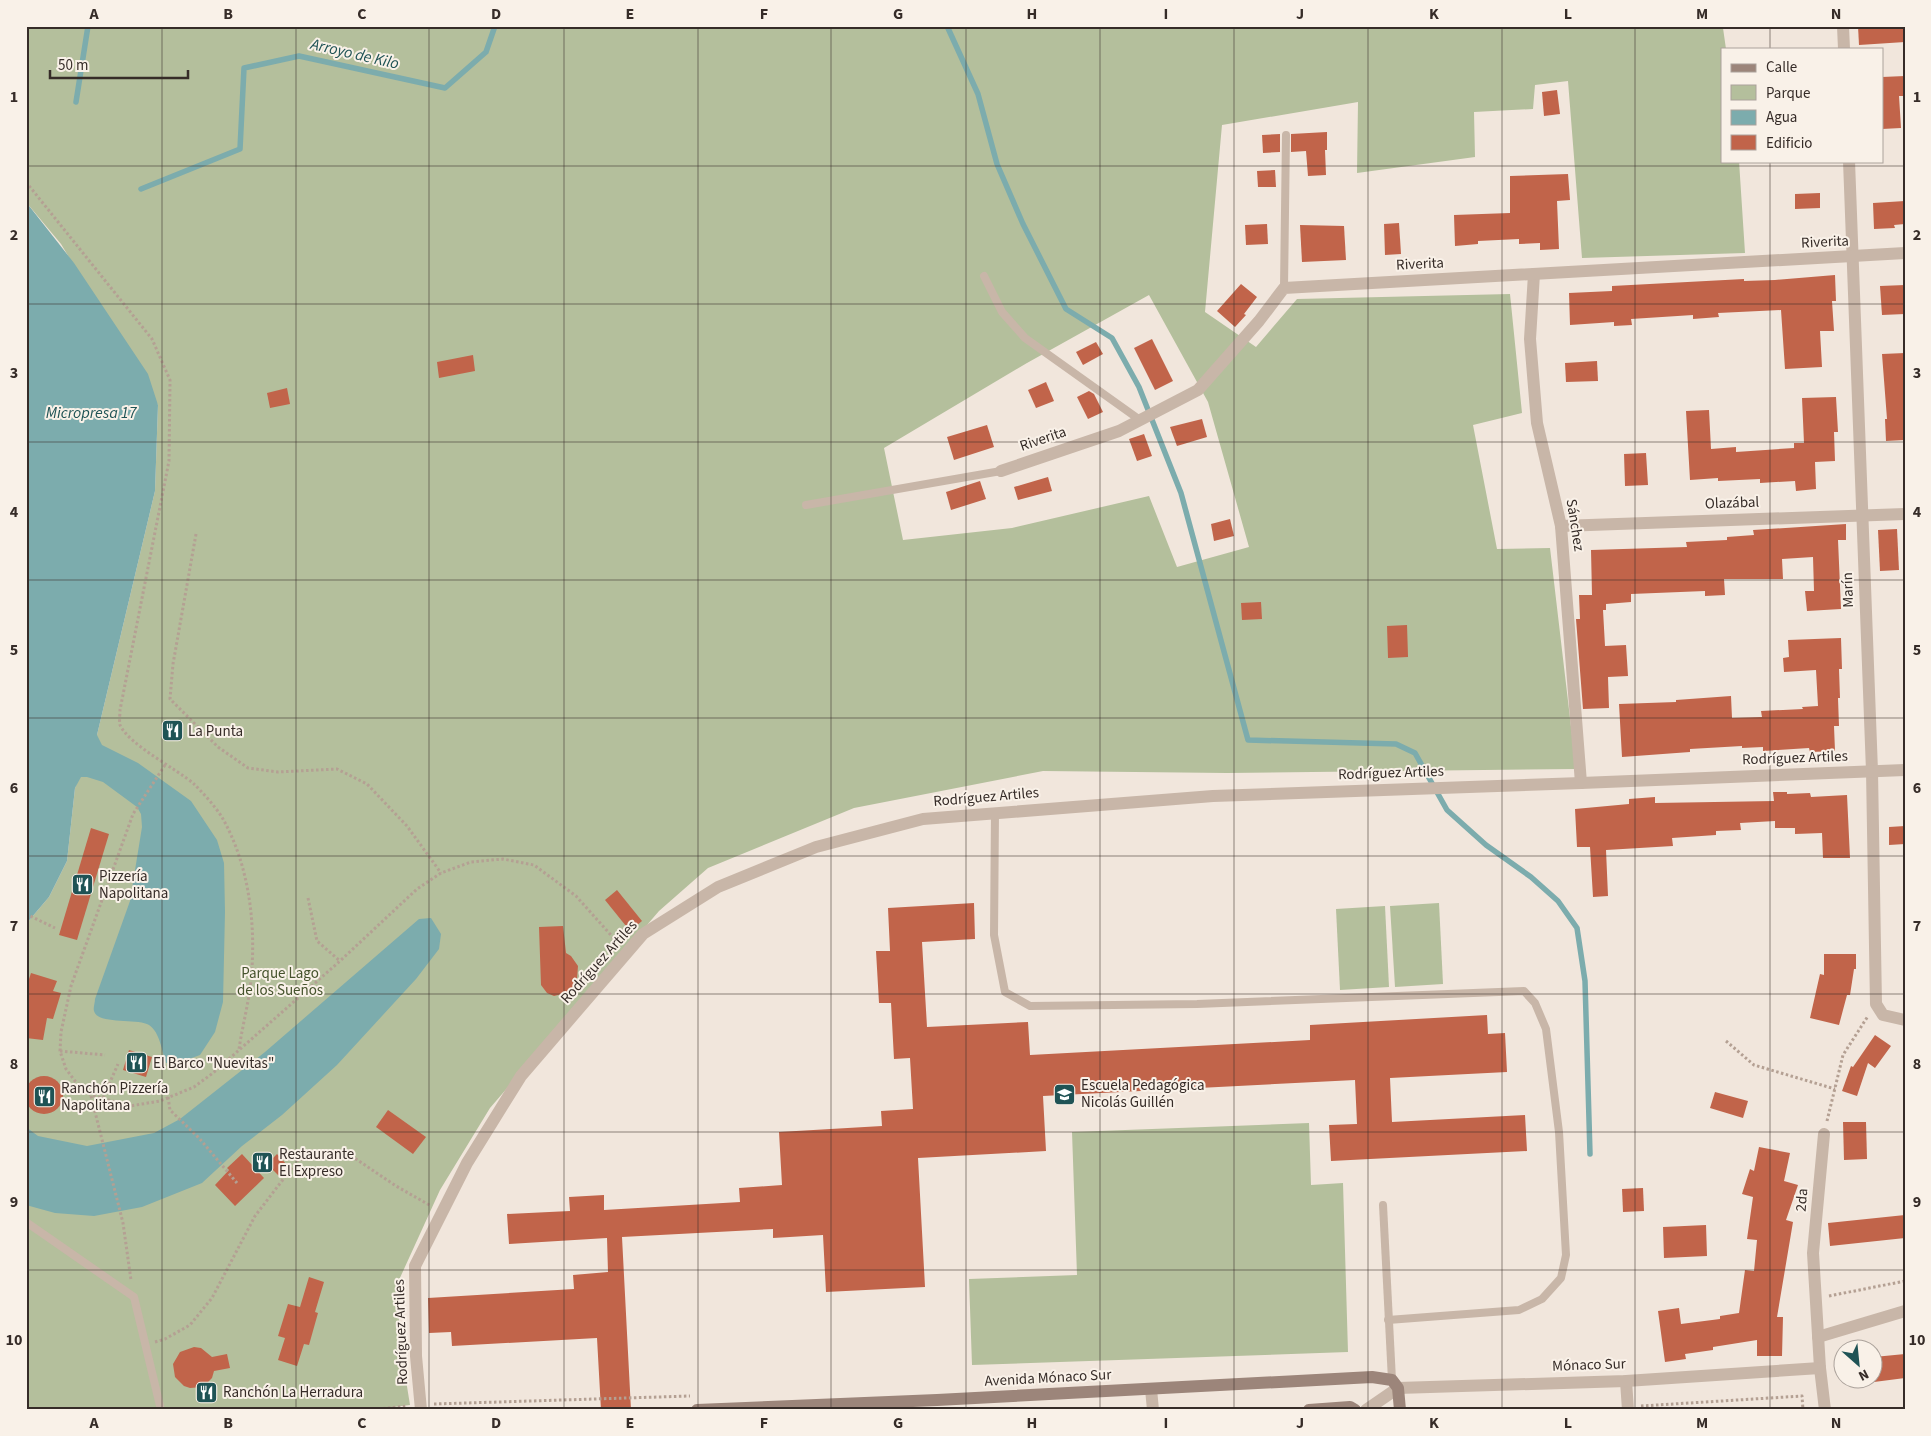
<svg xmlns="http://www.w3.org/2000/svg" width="1931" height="1436" font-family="'Source Sans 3',sans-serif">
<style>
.green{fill:#b4bf9c;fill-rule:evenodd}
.water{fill:#7cacad}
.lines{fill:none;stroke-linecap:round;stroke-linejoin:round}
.stream{stroke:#7cacad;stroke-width:5.5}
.building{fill:#c1644a}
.path{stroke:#b4a093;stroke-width:3;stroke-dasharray:2.5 2.5;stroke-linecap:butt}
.lane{stroke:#c8b6a8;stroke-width:8}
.street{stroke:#c8b6a8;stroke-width:12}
.secondary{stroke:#9c857a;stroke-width:12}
.grid{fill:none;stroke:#362c28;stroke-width:1;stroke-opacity:0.55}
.labels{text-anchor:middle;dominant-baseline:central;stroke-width:4;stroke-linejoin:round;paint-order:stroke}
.street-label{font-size:15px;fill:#362c28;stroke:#f9f1e8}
.poi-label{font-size:15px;fill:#362c28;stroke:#f9f1e8;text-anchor:start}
.park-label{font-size:15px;fill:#46532d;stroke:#f9f1e8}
.water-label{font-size:16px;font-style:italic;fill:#1f5355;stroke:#f9f1e8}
.neatline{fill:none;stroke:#362c28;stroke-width:2}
.grid-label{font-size:16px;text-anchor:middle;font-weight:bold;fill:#362c28}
</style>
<rect width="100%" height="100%" fill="#f1e6dc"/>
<g class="green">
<path d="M26,26H1668L1723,28L1726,49H1722V161H1739L1745,253L1582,258L1568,81L1535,85L1533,109L1474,112L1475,157L1357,173L1358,102L1222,125L1205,312L1256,347L1297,299L1510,294L1522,413L1473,425L1497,549L1550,548L1576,769L1227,773L1043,771L854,808L708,868L659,911L490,1108L440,1190L399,1280V1337L410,1405L368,1410H26V924L49,897L67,861L75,788L97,735L155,491L158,405L61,244L26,202ZM1149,295L1208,402L1249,547L1177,567L1149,496L1012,528L903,540L884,448L1027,363Z"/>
<path d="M1439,903L1443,984L1395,987L1390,906Z"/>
<path d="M1385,906L1389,987L1340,990L1336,909Z"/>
<path d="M1309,1123L1311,1185L1343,1183L1348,1352L972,1365L969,1279L1077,1275L1072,1132Z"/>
</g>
<g class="water">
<path d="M26,202L74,263L148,374L158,405L155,491L97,735L102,745L138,763L191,801L217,840L224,863L225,912L223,1002L215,1032L200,1055L178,1063H166C162,1052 160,1032 149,1025C138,1018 97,1025 94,1011C93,1008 95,1003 95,999L130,901L142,827L141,814L137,807L103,782L87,777H81L75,788L67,861L49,897L26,924Z"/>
<path d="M431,918L441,934L439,949L416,979L337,1065L282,1115L242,1146L202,1183L142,1207L94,1216L55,1213L26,1205V1127L38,1136L87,1146L154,1133L180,1119L265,1052L419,919Z"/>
</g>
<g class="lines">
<g class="stream">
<path d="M947,26L978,94L997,164L1023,224L1066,309L1112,338L1139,387L1181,493L1248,740L1396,744L1415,753L1447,810L1486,845L1531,877L1558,901L1577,928L1585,981L1590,1154"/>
<path d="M76,102L88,26"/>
<path d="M141,189L240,149L244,68L299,56L445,88L486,52L495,26"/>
</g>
</g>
<g class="building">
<path d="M1858,26H1905V42L1859,45Z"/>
<path d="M1905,76V96H1899L1901,128L1882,129V77Z"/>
<path d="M1557,90L1560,114L1544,116L1542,92Z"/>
<path d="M1327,132V150H1325L1326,175L1308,176L1306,151L1291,152V134Z"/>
<path d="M1280,134V152L1263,153L1262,135Z"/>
<path d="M1275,170L1276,187H1258L1257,171Z"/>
<path d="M1568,174L1570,200L1557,201L1559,249L1540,250V243L1519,244V239L1478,241V244L1455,246L1454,215L1510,213V176Z"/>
<path d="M1820,193V208L1795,209V194Z"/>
<path d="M1905,201V224L1894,225L1895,228L1874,229L1873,203Z"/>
<path d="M1399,223L1401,254L1385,255L1384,224Z"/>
<path d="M1267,224L1268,244L1246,245L1245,225Z"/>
<path d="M1300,225L1344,226L1346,260L1302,262Z"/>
<path d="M1835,275L1836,301H1832L1834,331H1820L1822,367L1785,369L1781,310L1718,313L1719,317L1693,319V315L1631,319L1632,325L1614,326V322L1570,325L1569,293L1612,291V286L1744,279V281L1775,280Z"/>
<path d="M1241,284L1257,297L1244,314L1246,315L1235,327L1217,311Z"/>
<path d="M1905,285V314L1882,315L1880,286Z"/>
<path d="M1152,339L1173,381L1155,390L1134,348Z"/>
<path d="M1096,342L1103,354L1083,365L1076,352Z"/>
<path d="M1905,353V440L1886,441L1885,419H1887L1882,354Z"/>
<path d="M473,355L475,371L439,378L437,362Z"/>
<path d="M1597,361L1598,381L1566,382L1565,363Z"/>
<path d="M1046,382L1054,401L1036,408L1028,390Z"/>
<path d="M287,388L290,404L270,408L267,393Z"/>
<path d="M1089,391L1094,394L1103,412L1088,419L1077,397Z"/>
<path d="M1836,397L1838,432H1834L1835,461L1815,462L1816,489L1796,491L1795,481L1760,483V479L1718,481V478L1690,480L1686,411L1709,410L1711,449L1736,447V452L1794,448V443H1804L1802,398Z"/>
<path d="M1202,419L1207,437L1177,446L1170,427Z"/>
<path d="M987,425L994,447L954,460L947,437Z"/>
<path d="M1144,434L1152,456L1137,461L1129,439Z"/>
<path d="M1646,453L1648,485L1625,486L1624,454Z"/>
<path d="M1048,477L1052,491L1018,500L1014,487Z"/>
<path d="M980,481L986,499L951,510L946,492Z"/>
<path d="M1230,519L1234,536L1214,541L1211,524Z"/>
<path d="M1846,524V540H1838L1841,609L1807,611L1805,591H1814L1813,557L1782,559L1783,579H1724L1725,595L1705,596V591L1631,594V602L1606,604V610H1603L1605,646L1626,645L1628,676L1608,677L1609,708L1583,709L1576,619H1580L1579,595H1592L1591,550L1687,547L1686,542L1727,540V537L1754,535L1753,530Z"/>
<path d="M1897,529L1899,570L1880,571L1878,530Z"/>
<path d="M1261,602L1262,619L1242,620L1241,603Z"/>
<path d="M1407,625L1408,657L1388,658L1387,626Z"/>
<path d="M1841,638L1842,669H1839L1840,698H1838L1839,726H1834L1835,751L1810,752L1809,748L1763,751V747L1742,748V746L1690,749V752L1622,757L1619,704L1676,702V700L1731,696L1732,718L1762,717L1761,711L1803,709L1802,707L1818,706L1816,670L1784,672L1783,658L1789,657L1788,640Z"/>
<path d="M1773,792H1787V794L1810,793L1811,797L1847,795L1850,858H1823L1822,833L1795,834V828H1775V821L1740,823L1741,830L1716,831V835L1672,838L1673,846L1606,850L1608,896L1593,897L1590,847H1577L1575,809L1629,804V799L1655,797V803L1774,801Z"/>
<path d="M1905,826V844L1889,845V827Z"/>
<path d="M91,828L109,834L77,940L59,935Z"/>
<path d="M617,890L642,921L630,931L605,900Z"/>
<path d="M974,903L975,939L922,942L927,1027L1028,1022L1030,1055L1310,1040V1025L1487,1015L1488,1034L1505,1033L1507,1072L1390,1078L1392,1122L1525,1115L1527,1151L1331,1161L1329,1125L1357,1124L1355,1080L1043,1096L1046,1151L918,1158L925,1287L826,1292L823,1235L773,1238V1229L622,1237L631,1410H601L597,1338L452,1346L451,1332L429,1333L428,1298L574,1289L573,1275L608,1272L607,1238L509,1244L507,1214L570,1211L569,1197L604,1195V1210L740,1202L739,1188L782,1185L779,1132L882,1126L881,1111L913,1109L910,1058L894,1059L891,1003H879L876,951H890L888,908Z"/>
<path d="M563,926L566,953L571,956L578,966L577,979L573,987L566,993L554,996L547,993L541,985L539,927Z"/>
<path d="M1824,954H1856V969H1854L1850,995H1847L1839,1025L1810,1018L1820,974L1824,975Z"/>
<path d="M31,973L57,981L53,991L61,993L53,1019L47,1018L43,1040L26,1038V988Z"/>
<path d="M1875,1035L1891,1046L1875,1068L1868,1063L1857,1096L1842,1091L1851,1066L1853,1067Z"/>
<path d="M129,1050L152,1057L146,1077L123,1070Z"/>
<circle cx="44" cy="1095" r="19"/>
<path d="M1715,1092L1748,1101L1743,1118L1710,1108Z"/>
<path d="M388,1110L426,1137L413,1154L376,1127Z"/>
<path d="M1843,1122H1866L1867,1159L1844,1160Z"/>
<path d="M1759,1147L1790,1153L1784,1181L1798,1185L1786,1220L1793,1222L1777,1317H1783L1782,1356H1757V1340L1713,1347V1350L1685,1354L1686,1359L1665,1362L1658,1311L1679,1308L1681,1324L1720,1319V1316L1739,1313L1745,1270L1754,1271L1757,1240L1747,1239L1753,1197L1742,1194L1750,1169L1754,1171Z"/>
<path d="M242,1154L264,1178L235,1206L215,1185L229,1170L227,1168Z"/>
<path d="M277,1154L288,1166L279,1176L267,1164Z"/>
<path d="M1643,1188L1644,1211L1623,1212L1622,1189Z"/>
<path d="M1905,1215V1238L1830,1246L1828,1223Z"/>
<path d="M1706,1225L1707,1256L1664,1258L1663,1227Z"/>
<path d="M309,1277L324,1282L315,1312L318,1313L309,1345L304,1344L297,1366L278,1360L285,1338L278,1336L288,1304L300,1307Z"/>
<path d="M194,1347L201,1348L212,1357L227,1354L230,1368L214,1371L212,1378L203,1387L190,1388L184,1386L175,1377L173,1364L180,1352Z"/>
<path d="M1905,1354V1378L1874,1382V1357Z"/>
</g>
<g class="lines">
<g class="path">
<path d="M26,182L152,339L170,380L169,461L120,710C120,714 119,721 120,725C129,745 177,769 194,784C203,793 216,807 223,819C251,869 257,933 250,989C247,1009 242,1029 239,1049"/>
<path d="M196,534L173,664L170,699L218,747L248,768L278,772L337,769L367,784L407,826L441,873"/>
<path d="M165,765L133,814L71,986L61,1032L60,1051L66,1069L75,1081L91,1095L130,1106L160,1101L194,1087L213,1073L340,961L417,889L441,873L471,862L503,859L534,865L576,896L618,943"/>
<path d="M308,898L317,941L340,961"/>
<path d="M26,914L55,928"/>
<path d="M1726,1041L1754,1065L1835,1089"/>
<path d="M60,1051L105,1055"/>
<path d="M91,1096L123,1223L131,1280"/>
<path d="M168,1097L170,1110L199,1138L237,1183"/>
<path d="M103,1098L118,1064"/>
<path d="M1827,1121L1843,1055L1868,1016"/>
<path d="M1829,1296L1905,1281"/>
<path d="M155,1342L165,1339L190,1325L212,1298L255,1216L298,1160L319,1155L356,1159L396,1186L431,1206"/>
<path d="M434,1404L690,1396"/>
<path d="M1641,1406L1802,1396L1803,1410"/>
<path d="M368,1410L407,1406"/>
<path d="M1598,1410L1613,1409"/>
</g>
<g class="lane">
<path d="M984,276L1002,312L1025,338L1140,420"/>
<path d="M1284,288L1286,135"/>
<path d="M806,505L1001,471"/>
<path d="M995,812L994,935L1005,992L1030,1006L1197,1004L1524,991L1535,1003L1546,1029L1559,1132L1566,1255L1561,1278L1542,1299L1519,1310L1388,1320"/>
<path d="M1383,1205L1392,1380"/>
<path d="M26,1222L134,1297L161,1410"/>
</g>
<g class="street">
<path d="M1843,26L1844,49"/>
<path d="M1849,161L1872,771L1876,1004L1883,1015L1905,1020"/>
<path d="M1534,274L1530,339L1537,423L1561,526L1581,783"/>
<path d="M1001,471L1119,431L1198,390L1259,321L1284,288L1905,253"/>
<path d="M1561,526L1905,514"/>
<path d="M1824,1134L1813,1253L1820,1368L1825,1410"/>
<path d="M1818,1337L1905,1311"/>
<path d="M1626,1381L1628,1410"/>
<path d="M1151,1389L1153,1410"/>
<path d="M421,1410L416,1356L415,1266L467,1163L521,1076L643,934L718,887L816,847L923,819L1213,796L1581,783L1905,770"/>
<path d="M1366,1410L1398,1388L1626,1381L1820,1368"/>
</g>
<g class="secondary">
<path d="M697,1410L937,1400L1372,1377L1392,1380L1398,1388L1400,1410"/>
<path d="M1309,1410L1350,1407L1355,1410"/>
</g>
</g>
<path class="grid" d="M162,26V1410M296,26V1410M429,26V1410M564,26V1410M698,26V1410M831,26V1410M966,26V1410M1100,26V1410M1234,26V1410M1368,26V1410M1502,26V1410M1635,26V1410M1770,26V49M1770,161V1410M26,166H1905M26,304H1905M26,442H1905M26,580H1905M26,718H1905M26,856H1905M26,994H1905M26,1132H1905M26,1270H1905"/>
<defs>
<symbol id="restaurant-square" viewBox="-11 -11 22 22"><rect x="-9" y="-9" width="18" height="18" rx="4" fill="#1f5355" stroke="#f9f1e8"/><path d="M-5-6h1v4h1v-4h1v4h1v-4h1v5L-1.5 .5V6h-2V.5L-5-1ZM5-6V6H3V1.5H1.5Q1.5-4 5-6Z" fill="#fff"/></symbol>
<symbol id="university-square" viewBox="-11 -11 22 22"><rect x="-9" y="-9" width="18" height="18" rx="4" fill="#1f5355" stroke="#f9f1e8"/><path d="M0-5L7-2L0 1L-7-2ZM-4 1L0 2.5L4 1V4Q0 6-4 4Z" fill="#fff"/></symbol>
</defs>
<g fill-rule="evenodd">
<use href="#restaurant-square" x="160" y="718" width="25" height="25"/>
<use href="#restaurant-square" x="70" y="872" width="25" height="25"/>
<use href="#restaurant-square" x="124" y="1050" width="25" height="25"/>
<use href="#university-square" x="1052" y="1082" width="25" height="25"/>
<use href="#restaurant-square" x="32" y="1084" width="25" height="25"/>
<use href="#restaurant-square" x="250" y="1150" width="25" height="25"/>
<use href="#restaurant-square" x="194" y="1380" width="25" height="25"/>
</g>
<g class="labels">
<g class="street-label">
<text transform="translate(1825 242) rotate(-3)">Riverita</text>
<text transform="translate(1420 264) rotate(-3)">Riverita</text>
<text transform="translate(1043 439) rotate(-19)">Riverita</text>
<text transform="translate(1732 503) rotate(-2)">Olazábal</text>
<text transform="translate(1575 525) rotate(81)">Sánchez</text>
<text transform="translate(1848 590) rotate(-92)">Marín</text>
<text transform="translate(1795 758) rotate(-2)">Rodríguez Artiles</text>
<text transform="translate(1391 773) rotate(-2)">Rodríguez Artiles</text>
<text transform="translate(986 797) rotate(-5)">Rodríguez Artiles</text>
<text transform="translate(599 962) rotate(-48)">Rodríguez Artiles</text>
<text transform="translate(1802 1200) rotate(-85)">2da</text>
<text transform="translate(401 1332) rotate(-92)">Rodríguez Artiles</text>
<text transform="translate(1589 1365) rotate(-2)">Mónaco Sur</text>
<text transform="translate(1048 1378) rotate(-3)">Avenida Mónaco Sur</text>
</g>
<g class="poi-label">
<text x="188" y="731">La Punta</text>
<text x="99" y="876">Pizzería<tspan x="99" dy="17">Napolitana</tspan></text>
<text x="153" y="1063">El Barco "Nuevitas"</text>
<text x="1081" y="1085">Escuela Pedagógica<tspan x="1081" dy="17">Nicolás Guillén</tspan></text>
<text x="61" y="1088">Ranchón Pizzería<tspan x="61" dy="17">Napolitana</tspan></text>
<text x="279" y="1154">Restaurante<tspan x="279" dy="17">El Expreso</tspan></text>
<text x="223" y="1392">Ranchón La Herradura</text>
</g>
<g class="park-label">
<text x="280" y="973">Parque Lago<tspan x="280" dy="17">de los Sueños</tspan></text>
</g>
<g class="water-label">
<text transform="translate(355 54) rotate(13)">Arroyo de Kilo</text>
<text x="91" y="413">Micropresa 17</text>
</g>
</g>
<rect width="1931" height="1436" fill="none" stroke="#f9f1e8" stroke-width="55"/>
<rect x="1721" y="48" width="162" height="115" fill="#f9f1e8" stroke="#aba29b"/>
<rect x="1731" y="64" width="25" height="8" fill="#9c857a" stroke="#aba29b"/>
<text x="1766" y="72" font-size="15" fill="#362c28">Calle</text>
<rect x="1731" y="85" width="25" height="15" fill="#b4bf9c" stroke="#aba29b"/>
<text x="1766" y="98" font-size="15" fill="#362c28">Parque</text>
<rect x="1731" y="110" width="25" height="15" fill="#7cacad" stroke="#aba29b"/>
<text x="1766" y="122" font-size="15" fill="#362c28">Agua</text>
<rect x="1731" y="135" width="25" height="15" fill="#c1644a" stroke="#aba29b"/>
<text x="1766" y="148" font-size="15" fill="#362c28">Edificio</text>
<g transform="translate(1858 1364) rotate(153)"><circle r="24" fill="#f9f1e8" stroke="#aba29b"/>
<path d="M0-4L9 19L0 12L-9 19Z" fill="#1f5355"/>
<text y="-8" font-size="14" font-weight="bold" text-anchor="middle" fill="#362c28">N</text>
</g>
<path d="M50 70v8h138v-8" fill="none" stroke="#362c28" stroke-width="2.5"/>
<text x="58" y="70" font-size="15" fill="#362c28" stroke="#f9f1e8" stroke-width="4" paint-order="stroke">50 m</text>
<rect x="28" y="28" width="1876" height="1380" class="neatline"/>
<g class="grid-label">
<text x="94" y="19">A</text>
<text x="228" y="19">B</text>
<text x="362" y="19">C</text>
<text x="496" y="19">D</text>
<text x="630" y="19">E</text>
<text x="764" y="19">F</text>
<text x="898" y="19">G</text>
<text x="1032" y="19">H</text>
<text x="1166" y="19">I</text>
<text x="1300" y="19">J</text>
<text x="1434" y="19">K</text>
<text x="1568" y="19">L</text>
<text x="1702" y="19">M</text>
<text x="1836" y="19">N</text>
<text x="14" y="102">1</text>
<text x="1917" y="102">1</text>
<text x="14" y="240">2</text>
<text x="1917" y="240">2</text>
<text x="14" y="378">3</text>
<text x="1917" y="378">3</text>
<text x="14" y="517">4</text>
<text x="1917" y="517">4</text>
<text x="14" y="655">5</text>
<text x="1917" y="655">5</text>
<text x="14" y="793">6</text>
<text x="1917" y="793">6</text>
<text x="14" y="931">7</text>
<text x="1917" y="931">7</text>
<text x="14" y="1069">8</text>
<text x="1917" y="1069">8</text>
<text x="14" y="1207">9</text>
<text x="1917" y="1207">9</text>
<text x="14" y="1345">10</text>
<text x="1917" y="1345">10</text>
<text x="94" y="1428">A</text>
<text x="228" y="1428">B</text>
<text x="362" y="1428">C</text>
<text x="496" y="1428">D</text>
<text x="630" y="1428">E</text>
<text x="764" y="1428">F</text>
<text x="898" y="1428">G</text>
<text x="1032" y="1428">H</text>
<text x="1166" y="1428">I</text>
<text x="1300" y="1428">J</text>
<text x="1434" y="1428">K</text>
<text x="1568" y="1428">L</text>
<text x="1702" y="1428">M</text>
<text x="1836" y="1428">N</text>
</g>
</svg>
